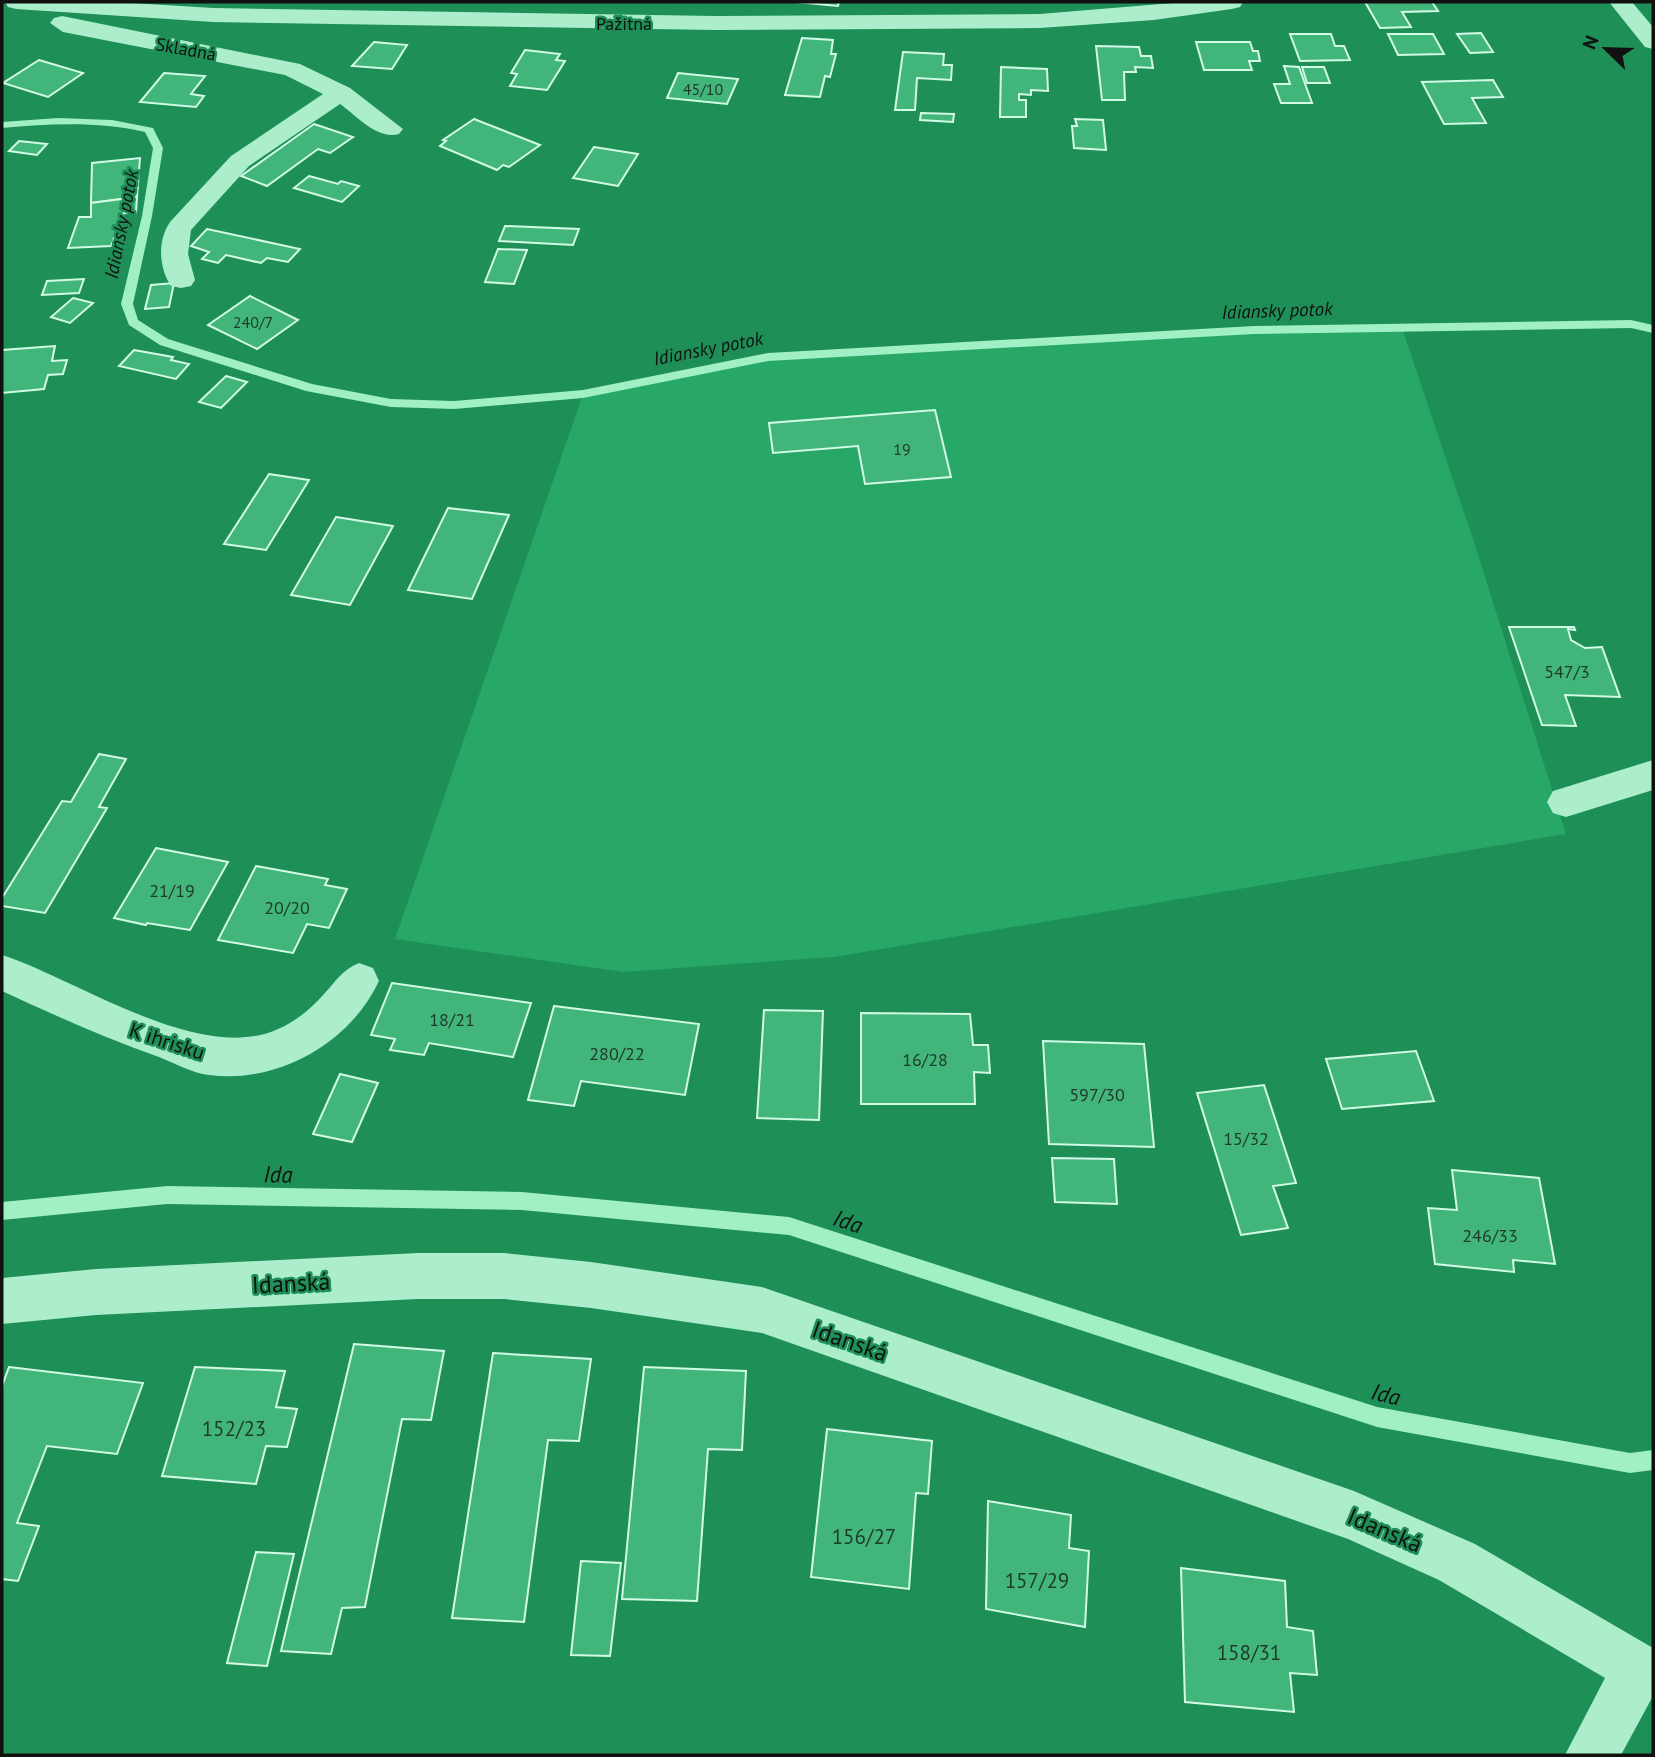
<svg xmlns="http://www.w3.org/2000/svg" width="1655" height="1757" font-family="'PT Sans',sans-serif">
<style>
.green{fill:#27a866}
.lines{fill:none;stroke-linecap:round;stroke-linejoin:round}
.stream{fill:#a0efc5;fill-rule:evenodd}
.building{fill:#42b57b;stroke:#d2fae5;stroke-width:2}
.minor{fill:#acedcc;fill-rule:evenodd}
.labels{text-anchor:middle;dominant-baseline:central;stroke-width:5;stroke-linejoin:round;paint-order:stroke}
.far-number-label{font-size:16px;fill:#1d3a2c}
.far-street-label{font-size:18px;fill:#111;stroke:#1d8f57}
.number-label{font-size:18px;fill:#1d3a2c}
.far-water-label{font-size:19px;font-style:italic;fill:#111;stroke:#1d8f57}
.street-label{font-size:21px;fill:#111;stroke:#1d8f57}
.near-number-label{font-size:21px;fill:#1d3a2c}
.water-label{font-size:23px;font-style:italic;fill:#111;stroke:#1d8f57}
.near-street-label{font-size:24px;fill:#111;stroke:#1d8f57}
</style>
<rect width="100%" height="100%" fill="#1d8f57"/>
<path class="green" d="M1402,328L1474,542L1566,834L834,957L623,972L395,939L583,394L768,357L1254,330Z"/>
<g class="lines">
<g class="stream">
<path d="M58,118L112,120L153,128L163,148L152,216L133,304L138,320L168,339L312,384L391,399L454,401L583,390L768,353L1254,326L1631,320L1653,325V333L1631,328L1254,334L768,361L583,398L454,409L391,407L306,391L160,345L129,325L121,304L142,216L153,148L145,132C97,121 50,124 2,128V122Z"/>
<path d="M167,1186L522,1192L789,1217L1377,1407L1630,1453L1653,1450V1470L1630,1473L1377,1427L789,1235L522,1210L167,1204L2,1220V1202Z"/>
</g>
</g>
<g class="building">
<path d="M796,2H839L838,6Z"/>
<path d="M1365,2H1432L1438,11L1402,12L1411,27L1380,28Z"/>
<path d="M1481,33L1493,52L1470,53L1457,34Z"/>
<path d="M1290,34H1331L1335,46H1344L1350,60L1300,61Z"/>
<path d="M1388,34H1433L1444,54L1398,55Z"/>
<path d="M802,38L833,40L831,54H836L830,77L825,76L820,97L785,95Z"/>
<path d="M374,42L407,45L392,69L352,66Z"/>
<path d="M1196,42H1250L1253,51H1258L1260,61H1249L1252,70H1204Z"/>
<path d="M1096,46L1139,47L1141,56H1151L1153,68L1135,67L1136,72H1124L1125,100H1102Z"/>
<path d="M525,50L560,54L556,60L565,61L547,90L510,86L517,74L511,73Z"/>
<path d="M903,52L944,54L943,65H952L951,80L917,78L915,110H895Z"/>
<path d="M39,60L83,73L48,97L3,83Z"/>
<path d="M1284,66L1299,67L1312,103H1281L1274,84H1290Z"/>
<path d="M1001,67L1047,69L1048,91L1031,90V95L1019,94V100H1026V117H1000Z"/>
<path d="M1302,67H1324L1330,83H1307Z"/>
<path d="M164,73L205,76L191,94L204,96L196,107L140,102Z"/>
<path d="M678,73L738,79L727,104L667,98Z"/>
<path d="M1493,80L1503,97L1472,98L1486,123L1444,124L1422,82Z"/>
<path d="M921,113L954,114L953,122L920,120Z"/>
<path d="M474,119L540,145L509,167L503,165L497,170L440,146L446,141L443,140Z"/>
<path d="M1075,119L1103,120L1106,150L1074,148L1072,126H1077Z"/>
<path d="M314,124L353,137L330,153L318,149L267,186L241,176Z"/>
<path d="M19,141L47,144L37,155L9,151Z"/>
<path d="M594,147L638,154L618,186L573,178Z"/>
<path d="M140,158L137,197L91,203L92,163Z"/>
<path d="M309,176L338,184L341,181L359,186L342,202L294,188Z"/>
<path d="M137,197L136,213H124L111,246L68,248L79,217H91V203Z"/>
<path d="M505,226L579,229L573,245L499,241Z"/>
<path d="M207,229L300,249L288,262L267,258L261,263L226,255L218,263L202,259L209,252L191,246Z"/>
<path d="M498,249L527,250L514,284L485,282Z"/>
<path d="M84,279L79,293L42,295L47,281Z"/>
<path d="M174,283L169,307L145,309L151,285Z"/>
<path d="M250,296L298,320L257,349L208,325Z"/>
<path d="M73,298L93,303L70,323L51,317Z"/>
<path d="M55,346L52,361L67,360L63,374L48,375L44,389L2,393V350Z"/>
<path d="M134,350L173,357L171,360L189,364L176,379L119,366Z"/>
<path d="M226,376L247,382L221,408L199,402Z"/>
<path d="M935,410L951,477L865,484L858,446L773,453L769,423Z"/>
<path d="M269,474L309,480L266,550L224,544Z"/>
<path d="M448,508L509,515L472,599L408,590Z"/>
<path d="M336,517L393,526L350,605L291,595Z"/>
<path d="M1509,627H1574L1575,630L1568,629L1571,640L1585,648L1602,647L1620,697L1565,695L1576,726L1542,725Z"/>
<path d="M99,754L126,759L99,807L107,808L45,913L2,906V898L62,801L71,802Z"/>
<path d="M156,848L228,862L190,930L147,923L146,925L114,918Z"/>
<path d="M256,866L328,879L325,885L347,889L329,928L307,924L293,953L218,940Z"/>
<path d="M392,983L531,1003L513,1057L429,1043L424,1055L390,1050L395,1039L371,1035Z"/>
<path d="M554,1006L699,1024L685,1095L581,1081L574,1106L528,1100Z"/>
<path d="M764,1010L823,1011L819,1120L757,1118Z"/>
<path d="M861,1013L970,1014L973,1045H988L990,1073L974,1072L975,1104H861Z"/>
<path d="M1043,1041L1144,1044L1154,1147L1049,1144Z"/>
<path d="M1416,1051L1434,1101L1342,1109L1326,1059Z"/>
<path d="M340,1074L378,1083L352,1142L313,1134Z"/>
<path d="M1264,1085L1296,1183L1273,1186L1288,1228L1241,1235L1197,1093Z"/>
<path d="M1052,1158L1114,1159L1117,1204L1055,1202Z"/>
<path d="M1452,1170L1539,1178L1555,1264L1513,1260L1514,1272L1435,1264L1428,1208L1457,1210Z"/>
<path d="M354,1344L444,1351L431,1420L402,1419L365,1607L342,1608L331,1654L281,1651Z"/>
<path d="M493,1353L591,1359L579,1441L548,1440L524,1622L452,1618Z"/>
<path d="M9,1367L143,1383L117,1454L47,1446L17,1523L39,1526L18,1581L2,1579V1386Z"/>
<path d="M195,1367L285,1371L276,1407L297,1409L287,1447L266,1446L256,1484L162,1476Z"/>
<path d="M644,1367L746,1371L742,1450L708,1449L697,1601L622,1599Z"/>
<path d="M827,1429L932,1441L928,1494L916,1493L909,1589L811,1577Z"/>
<path d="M988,1501L1071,1515L1069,1548L1089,1551L1085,1627L986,1609Z"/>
<path d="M256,1552L294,1554L267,1666L227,1663Z"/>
<path d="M581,1561L621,1563L610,1656L571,1655Z"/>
<path d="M1181,1568L1285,1581L1287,1627L1313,1631L1317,1675L1290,1673L1294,1712L1185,1702Z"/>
</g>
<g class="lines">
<g class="minor">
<path d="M5,2H116L213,8L716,16L1040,14L1185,2H1243L1240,7L1232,9L1154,20L1040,28L716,30L213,22L16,9L8,7Z"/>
<path d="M1609,2H1632L1653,27V49L1645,47Z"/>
<path d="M62,16L300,64L350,88L403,129L399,134C377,140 357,116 340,104L249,166L191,230L188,254L195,280L191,286L181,288L171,286C159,268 157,241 170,222L231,156L323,94L285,75L63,32L50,23L54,18Z"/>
<path d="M1653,760V790L1566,817L1553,813L1547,802L1553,791Z"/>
<path d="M2,955C77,979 200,1065 278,1029C295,1022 312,1008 324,994C336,981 342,970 359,963L373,968L379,981C350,1043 278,1084 209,1075C192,1073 174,1063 159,1057C105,1038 54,1015 2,991Z"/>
<path d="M418,1253H504L591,1262L762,1287L1354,1491L1475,1544L1653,1648V1696L1621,1755H1565L1605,1678L1439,1580L1348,1539L762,1333L591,1308L504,1299H418L96,1315L2,1324V1278L96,1269Z"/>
</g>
</g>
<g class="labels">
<g class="far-number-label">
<text x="703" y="89">45/10</text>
<text x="253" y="322">240/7</text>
<text x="902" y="449">19</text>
</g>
<g class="far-street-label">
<text x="624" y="23">Pažitná</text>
<text transform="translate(186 49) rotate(10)">Skladná</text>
</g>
<g class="number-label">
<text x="1567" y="671">547/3</text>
<text x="172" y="890">21/19</text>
<text x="287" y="907">20/20</text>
<text x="452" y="1019">18/21</text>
<text x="617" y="1053">280/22</text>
<text x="925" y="1059">16/28</text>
<text x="1097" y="1094">597/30</text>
<text x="1246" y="1138">15/32</text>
<text x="1490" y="1235">246/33</text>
</g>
<g class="far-water-label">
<text transform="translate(121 224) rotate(-79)">Idiansky potok</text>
<text transform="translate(1277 310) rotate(-2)">Idiansky potok</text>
<text transform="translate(708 348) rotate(-11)">Idiansky potok</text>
</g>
<g class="street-label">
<text transform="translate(167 1041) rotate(18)">K ihrisku</text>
</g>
<g class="near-number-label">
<text x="234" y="1428">152/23</text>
<text x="864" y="1536">156/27</text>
<text x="1037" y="1580">157/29</text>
<text x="1249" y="1652">158/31</text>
</g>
<g class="water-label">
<text transform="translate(278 1174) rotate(1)">Ida</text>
<text transform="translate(848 1221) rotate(18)">Ida</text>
<text transform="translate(1386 1394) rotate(14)">Ida</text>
</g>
<g class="near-street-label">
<text transform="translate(291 1283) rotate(-3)">Idanská</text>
<text transform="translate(850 1341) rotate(19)">Idanská</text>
<text transform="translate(1385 1530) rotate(23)">Idanská</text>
</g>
</g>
<rect width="1655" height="1757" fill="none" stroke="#111111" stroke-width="7"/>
<g transform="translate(1606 49) rotate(293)" stroke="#1d8f57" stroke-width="5" paint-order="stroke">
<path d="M0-5L12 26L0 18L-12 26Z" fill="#111111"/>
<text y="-10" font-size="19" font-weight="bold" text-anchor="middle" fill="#111111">N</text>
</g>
</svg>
